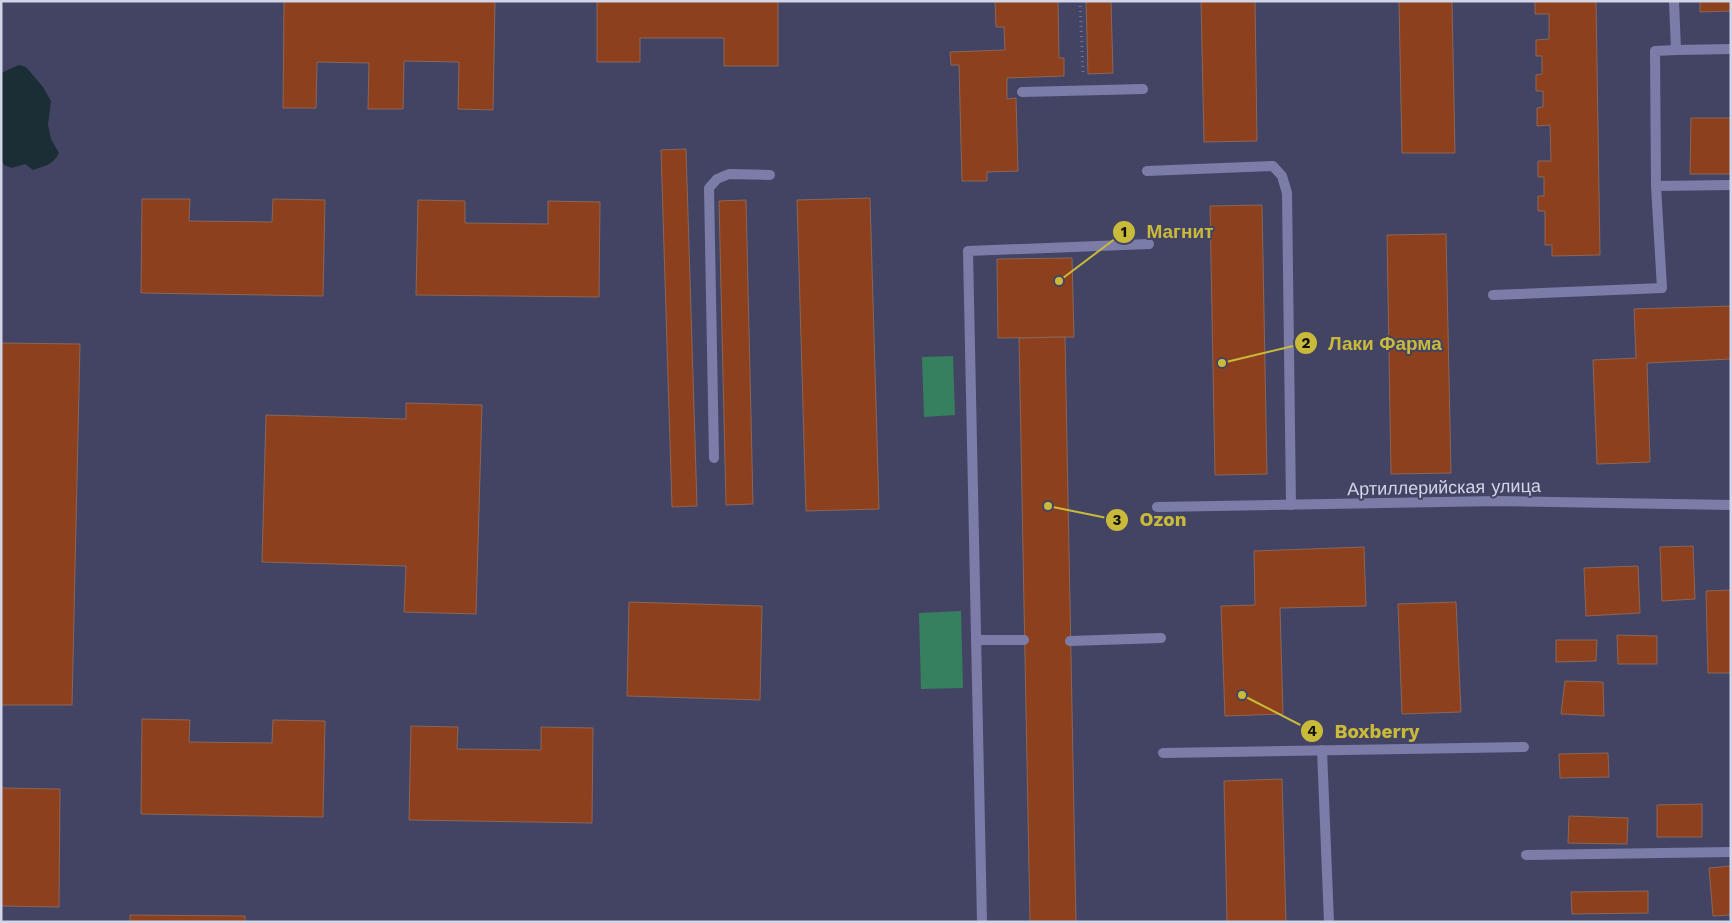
<svg xmlns="http://www.w3.org/2000/svg" width="1732" height="923" font-family="'Work Sans',sans-serif">
<style>
.green{fill:#367f5f}
.water{fill:#1b2e35}
.building{fill:#8d401e;stroke:#8b6657}
.lines{fill:none;stroke-linecap:round;stroke-linejoin:round}
.path{stroke:#70728e;stroke-width:3;stroke-dasharray:1 4;stroke-linecap:butt}
.lane{stroke:#7b7da8;stroke-width:10}
.street{stroke:#7b7da8;stroke-width:10}
.labels{text-anchor:middle;dominant-baseline:central;stroke-width:4;stroke-linejoin:round;paint-order:stroke}
.street-label{font-size:18px;fill:#d2d4e7;stroke:#434464}
.leader{fill:none;stroke:#caba3a;stroke-width:2}
.callout-dot{fill:#caba3a;stroke:#434464;stroke-width:2}
.mark-label{font-size:15px;text-anchor:middle;font-weight:bold;fill:#111}
.callout-label{font-size:19px;text-anchor:middle;font-weight:bold;fill:#caba3a;stroke:#434464;stroke-width:4;stroke-linejoin:round;paint-order:stroke}
</style>
<rect width="100%" height="100%" fill="#434464"/>
<g class="green">
<path d="M953,356L955,415L924,417L922,357Z"/>
<path d="M961,611L963,688L921,689L919,613Z"/>
</g>
<path class="water" d="M19,65L26,67L43,87L51,101L48,125L51,139L59,153C53,165 45,166 33,170L25,164L12,168L4,165L1,159V73Z"/>
<g class="building">
<path d="M284,1H495L493,110L458,109L459,62L404,61L403,109H368L369,63L317,62L316,108H283Z"/>
<path d="M597,1H778V66H724V38H640V62H597Z"/>
<path d="M995,1H1058L1059,58H1064V76L1007,78V99L1016,98L1018,171L987,172V181H962L959,65H951L950,52L1005,50L1004,27H996Z"/>
<path d="M1086,1H1111L1113,73L1088,74Z"/>
<path d="M1201,1H1255L1257,141L1204,142Z"/>
<path d="M1399,1H1452L1455,153H1402Z"/>
<path d="M1535,1H1596L1600,255L1552,256V245H1545V211H1538V196H1544V177H1538V161H1551L1550,125L1537,126V108L1543,107V91H1536V75L1542,74V56H1536V40L1549,39V14H1535Z"/>
<path d="M1700,1H1731V11L1700,12Z"/>
<path d="M1691,118H1731V174H1690Z"/>
<path d="M686,149L697,506L672,507L661,150Z"/>
<path d="M870,198L879,509L806,511L797,200Z"/>
<path d="M142,199H190L189,221L272,222L273,199L325,200L323,296L141,293Z"/>
<path d="M418,200L465,201V223L548,224V201L600,202L599,297L416,295Z"/>
<path d="M746,200L753,504L726,505L719,201Z"/>
<path d="M1262,205L1267,474L1215,475L1210,206Z"/>
<path d="M1446,234L1451,473L1391,474L1387,235Z"/>
<path d="M1072,258L1074,337L998,338L997,259Z"/>
<path d="M1731,306V359L1647,363L1650,462L1597,464L1593,360L1636,358L1634,309Z"/>
<path d="M1065,337L1076,922H1030L1019,338Z"/>
<path d="M1,343L80,344L72,705H1Z"/>
<path d="M406,403L482,405L476,614L404,612L406,566L262,562L266,415L406,419Z"/>
<path d="M1693,546L1695,599L1662,601L1660,547Z"/>
<path d="M1364,547L1366,606L1280,608L1283,714L1225,716L1221,606L1255,605L1254,551Z"/>
<path d="M1638,566L1640,613L1586,616L1584,568Z"/>
<path d="M1731,590V673H1708L1706,591Z"/>
<path d="M629,602L762,606L760,700L627,696Z"/>
<path d="M1456,602L1461,712L1402,714L1398,604Z"/>
<path d="M1617,635L1657,636V664H1618Z"/>
<path d="M1556,640H1597L1596,661L1556,662Z"/>
<path d="M1565,681L1603,682L1604,716L1561,714Z"/>
<path d="M142,719L190,720L189,742L272,743L273,720L325,721L323,817L141,814Z"/>
<path d="M411,726L458,727L457,749L541,750V727L593,728L592,823L409,820Z"/>
<path d="M1608,753L1609,777L1560,778L1559,754Z"/>
<path d="M1282,779L1286,922H1227L1224,781Z"/>
<path d="M1,788L60,789L59,907L1,906Z"/>
<path d="M1702,804V837H1657V805Z"/>
<path d="M1569,816L1628,818L1627,844L1568,843Z"/>
<path d="M1731,866V915L1713,916L1709,868Z"/>
<path d="M1648,891V913L1572,914L1571,892Z"/>
<path d="M130,915L245,916V922H130Z"/>
</g>
<g class="lines">
<path class="path" d="M1080,1L1083,73"/>
<g class="lane">
<path d="M1676,50L1731,49"/>
<path d="M1022,92L1143,89"/>
<path d="M1147,171L1273,166L1282,176L1287,193L1291,505"/>
<path d="M1656,186L1731,185"/>
<path d="M1493,295L1662,288L1656,186L1655,51L1676,50L1674,1"/>
<path d="M714,458L709,188L717,179L729,174L770,175"/>
<path d="M976,640H1024"/>
<path d="M1070,641L1161,638"/>
<path d="M1322,750L1329,922"/>
<path d="M1163,753L1524,747"/>
<path d="M1526,855L1731,852"/>
<path d="M982,922L968,251L1149,244"/>
</g>
<path class="street" d="M1157,507L1498,501L1731,505"/>
</g>
<g class="labels">
<g class="street-label">
<text transform="translate(1444 487) rotate(-1)">Артиллерийская улица</text>
</g>
</g>
<path class="leader" d="M1059 281L1124 232M1222 363L1306 343M1048 506L1117 520M1242 695L1312 731"/>
<g class="callout-dot">
<circle cx="1059" cy="281" r="5"/>
<circle cx="1222" cy="363" r="5"/>
<circle cx="1048" cy="506" r="5"/>
<circle cx="1242" cy="695" r="5"/>
<circle cx="1124" cy="232" r="12"/>
<circle cx="1306" cy="343" r="12"/>
<circle cx="1117" cy="520" r="12"/>
<circle cx="1312" cy="731" r="12"/>
</g>
<g class="mark-label">
<text x="1124" y="237">1</text>
<text x="1306" y="348">2</text>
<text x="1117" y="525">3</text>
<text x="1312" y="736">4</text>
</g>
<g class="callout-label">
<text x="1180" y="238">Магнит</text>
<text x="1385" y="350">Лаки Фарма</text>
<text x="1163" y="526">Ozon</text>
<text x="1377" y="738">Boxberry</text>
</g>
<rect width="1732" height="923" fill="none" stroke="#d2d4e7" stroke-width="5"/>
</svg>
